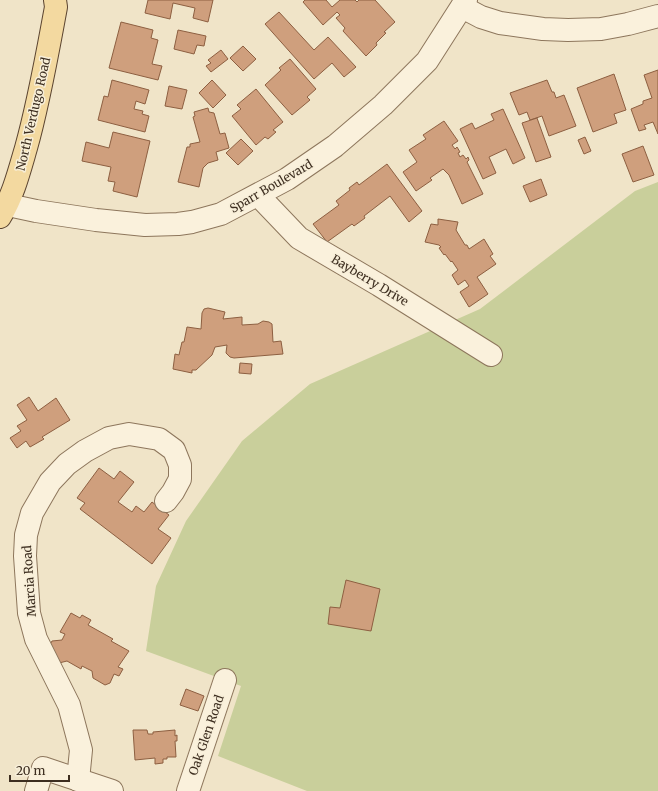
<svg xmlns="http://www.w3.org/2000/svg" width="658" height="791" font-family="Merriweather,serif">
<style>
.green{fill:#c9cf9b}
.building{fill:#cf9f7d;stroke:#8d5f41}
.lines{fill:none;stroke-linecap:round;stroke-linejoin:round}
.minor-casing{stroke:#8d765c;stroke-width:24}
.major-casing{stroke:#5b4430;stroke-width:24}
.minor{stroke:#faf1dc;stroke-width:22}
.major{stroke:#f3d9a0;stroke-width:22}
.labels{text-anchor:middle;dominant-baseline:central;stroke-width:3;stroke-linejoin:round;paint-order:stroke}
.street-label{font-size:12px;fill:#3d2e20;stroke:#f7eed8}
</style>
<rect width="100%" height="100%" fill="#f0e4c8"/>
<path class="green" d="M658,182V791H307L218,756L241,686L146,651L156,586L186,521L242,441L310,384L480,309L635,191Z"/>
<g class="building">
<path d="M148,0H213L208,22L193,18L195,8L173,3L170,19L145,13Z"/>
<path d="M305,0H326L332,7L340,0H355L357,2L359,0H375L395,22L384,32L386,33L376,43L377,45L366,56L343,31L345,28L336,18L340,15L337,12L323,25L303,2Z"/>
<path d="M279,12L314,50L328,37L356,67L344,77L332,63L314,79L265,24Z"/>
<path d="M121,22L153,30L151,38L158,40L152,64L162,66L158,80L109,68Z"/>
<path d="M178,30L206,36L204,46L197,45L194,54L174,49Z"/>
<path d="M243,46L256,59L243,71L230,58Z"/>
<path d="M221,50L228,59L211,72L206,66L211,63L208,60Z"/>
<path d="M290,59L316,89L307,97L310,100L292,115L265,85L281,70L279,68Z"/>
<path d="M658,70V134L653,122L644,125L646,129L639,131L631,109L643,104V101L652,98L644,75Z"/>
<path d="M614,74L626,110L614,114L617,123L593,132L577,88Z"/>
<path d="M112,80L149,90L145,104L136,101L134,109L143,111L142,114L149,116L145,132L98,120L104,96L108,97Z"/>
<path d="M212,80L226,95L213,108L199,93Z"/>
<path d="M547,80L552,92H554L556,98L564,95L576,126L549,136L542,116L530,120L527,112L519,115L510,93Z"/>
<path d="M169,86L187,90L182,109L165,106Z"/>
<path d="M256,89L283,122L273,130L276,132L268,139L265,137L256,145L232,116L241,109L237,105Z"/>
<path d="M208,108L209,112L214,113L220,134L225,133L229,148L216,152L218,160L208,163L203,168L199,187L178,182L187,147H190V144L200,142L193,117L195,116L194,112Z"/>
<path d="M503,109L525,158L513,164L506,149L489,157L496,173L483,179L460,129L472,123L475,129L494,120L491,114Z"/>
<path d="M537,118L551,157L536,162L522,123Z"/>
<path d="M444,121L458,141L452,145L455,149L457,147L460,152L458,153L460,157L463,155L466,159L468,157L469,160L467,162L483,194L462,204L449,175L443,169L430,178L432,180L416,191L403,172L417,162L409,150L426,139L423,135Z"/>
<path d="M113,132L150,141L137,197L113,191L115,182L108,181L111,167L82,161L86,142L109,148Z"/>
<path d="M585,137L591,151L584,154L578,140Z"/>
<path d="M241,139L253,151L238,165L226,153Z"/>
<path d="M643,146L654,175L633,182L622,154Z"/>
<path d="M387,164L422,211L409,222L390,196L364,216L365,218L354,226L352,224L327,242L313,224L339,205L336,201L350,190L349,188L357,182L359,185Z"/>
<path d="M541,179L547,195L530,202L523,186Z"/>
<path d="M438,219L458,222L456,230L465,245H467L469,249L484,239L493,254L490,256L496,264L477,277L488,294L469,307L460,292L469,286L465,280L458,285L452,275L458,270L452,261L451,262L445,254L444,255L439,248L441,247L439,245L425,242L431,224L438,225Z"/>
<path d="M208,308L225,312L223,319L242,317V325L258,324L263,321L269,322L272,324L273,342L281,341L283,354L234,358L230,357L226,353L227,345L215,347L212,355L196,370H192V373L173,369L175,354L179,355L182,342H184L187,327L201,329L202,313L204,309Z"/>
<path d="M240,363L252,364L251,374L239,373Z"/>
<path d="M29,397L38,411L56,398L70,420L42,437L44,439L30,447L26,441L17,448L10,438L21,431L17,426L27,420L17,405Z"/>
<path d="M99,468L114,479L120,471L134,482L118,502L132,512L136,506L144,512L152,502L169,515L158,529L171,538L152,564L80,509L85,503L77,498Z"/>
<path d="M346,580L380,589L371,631L328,624L330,607L340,608Z"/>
<path d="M71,613L80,618L82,615L91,620L88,625L113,639L111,641L129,651L118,667L123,669L119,676L114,674L110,683L105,685L93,678L92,671L82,666L81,669L67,661L59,663L47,650L52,641L62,640L65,634L60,632Z"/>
<path d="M186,689L204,696L198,711L180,705Z"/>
<path d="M133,730H147L148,734H153V732L175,730V736L177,735V741H175L176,757H167V759H163V763L155,764V758L135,760Z"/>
</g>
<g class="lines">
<defs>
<g id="minor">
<path d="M462,7L481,17L500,23L543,29L568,30L601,29L628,24L658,16"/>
<path d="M258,195L299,238L379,285L491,355"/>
<path d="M8,205L36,211L96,220L145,225L178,224L192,222L221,214L287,179L335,146L383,105L427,61L466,0"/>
<path d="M78,780L81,750L69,705L36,639L29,613L25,556L26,535L32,513L50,482L67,464L85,451L109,438L129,434L159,439L174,450L180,465V479L173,492L166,501"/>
<path d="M36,791L43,768L112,791"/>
<path d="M188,791L225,680"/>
</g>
<path id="major" d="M0,217C13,196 19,172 26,148C39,102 47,55 56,7L55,0"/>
</defs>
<use href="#minor" class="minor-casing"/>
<use href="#major" class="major-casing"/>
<use href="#minor" class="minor"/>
<use href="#major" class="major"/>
</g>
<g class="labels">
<g class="street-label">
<text transform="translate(33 114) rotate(-77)">North Verdugo Road</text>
<text transform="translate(271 186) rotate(-30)">Sparr Boulevard</text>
<text transform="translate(370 280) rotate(31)">Bayberry Drive</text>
<text transform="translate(29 581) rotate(-94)">Marcia Road</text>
<text transform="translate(206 735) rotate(-71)">Oak Glen Road</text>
</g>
</g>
<path d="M10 775v6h59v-6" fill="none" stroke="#3d2e20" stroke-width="2"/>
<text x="16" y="775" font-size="12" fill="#3d2e20" stroke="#f7eed8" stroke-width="3" paint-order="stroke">20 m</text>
</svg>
